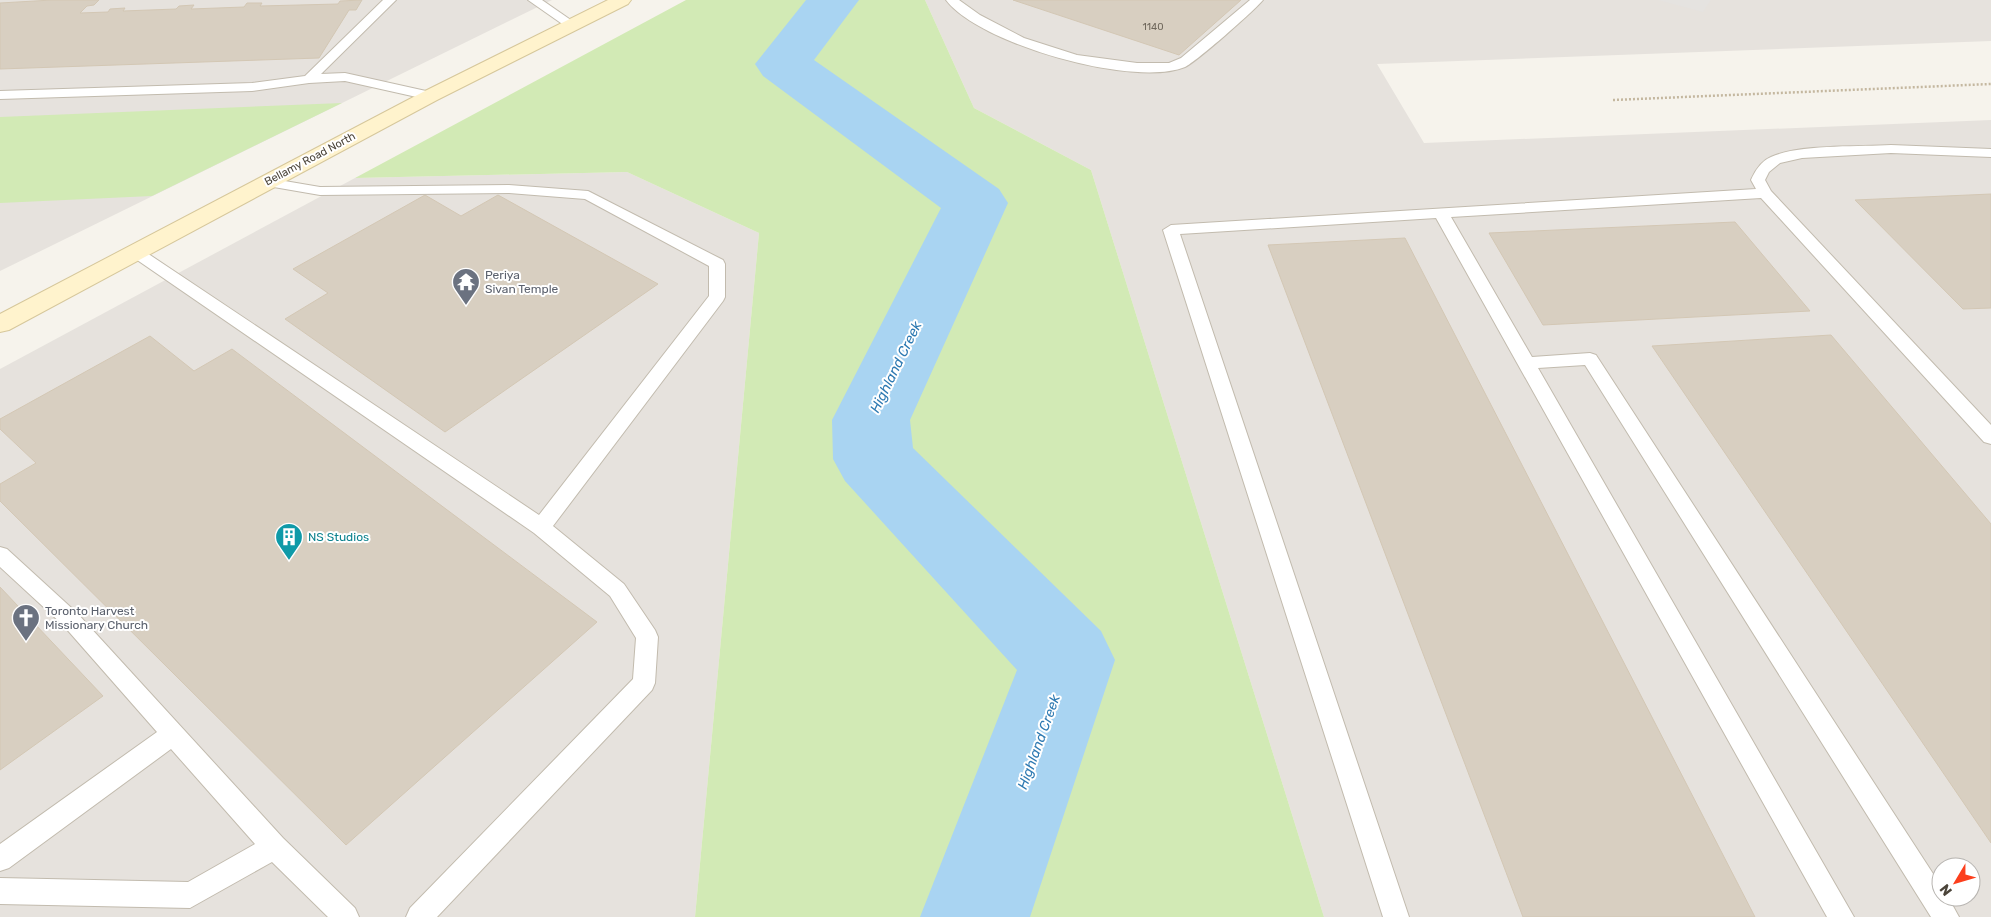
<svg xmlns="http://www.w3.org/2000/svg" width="1991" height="917" font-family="Rubik,sans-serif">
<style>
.industrial{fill:#e6e2dd;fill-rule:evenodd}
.green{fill:#d2eab5}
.parking{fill:#e5e3e0}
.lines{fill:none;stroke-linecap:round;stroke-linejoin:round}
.river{fill:#a9d4f2;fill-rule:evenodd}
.building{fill:#d8cfc1;stroke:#d3c7b4}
.lane-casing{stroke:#c2bbae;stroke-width:2}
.secondary-casing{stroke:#d6c79b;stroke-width:2}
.path{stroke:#c4b79f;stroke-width:2.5;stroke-dasharray:2 2;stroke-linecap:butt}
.lane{fill:#fff;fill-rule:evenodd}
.secondary{fill:#fff3cd;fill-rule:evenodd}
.labels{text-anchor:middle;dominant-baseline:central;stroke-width:4;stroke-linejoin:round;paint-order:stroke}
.number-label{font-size:10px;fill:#6e675b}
.far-street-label{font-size:11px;fill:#4b4439;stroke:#fff}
.worship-label{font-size:12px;fill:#5b616d;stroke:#fff;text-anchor:start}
.culture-label{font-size:12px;fill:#0d838f;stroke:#fff;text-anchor:start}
.water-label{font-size:14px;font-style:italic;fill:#2e7ab2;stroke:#fff}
</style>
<rect width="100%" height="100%" fill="#f6f3ec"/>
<g class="industrial">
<path d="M0,0H552L0,271Z"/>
<path d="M925,0H1991V41L1377,64L1424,143L1991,120V917H1324L1091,170L974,108ZM1941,867H1971V897H1941Z"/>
<path d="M627,172L759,233L695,917H0V369L355,178Z"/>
</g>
<g class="green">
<path d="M686,0H925L974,108L1091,170L1324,917H695L759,233L627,172L355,178Z"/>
<path d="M342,103L152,196L0,203V117Z"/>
</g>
<path class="parking" d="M1658,0H1711L1703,12Z"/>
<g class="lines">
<path class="river" d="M806,0H859L814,60L999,189L1008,203L910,420L913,448L1101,631L1115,660L1030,917H920L1017,670L845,481L833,459L832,420L941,208L763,76L755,64Z"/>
</g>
<g class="building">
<path d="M52,0H99L94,5L87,6L80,13L108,12L110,9L125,8L123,11L176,9L179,6L194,5L191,9L244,7L247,3H262L260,6L338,4L340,1L362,0L356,10H349L319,58L0,69V3Z"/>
<path d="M1013,0H1241L1179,55Z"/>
<path d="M1991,194V308L1963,309L1855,200Z"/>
<path d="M425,195L461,216L498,195L658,284L445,432L285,319L328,293L293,269Z"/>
<path d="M1735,222L1810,311L1543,325L1489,233Z"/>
<path d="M1405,238L1755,917H1523L1268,245Z"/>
<path d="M1831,335L1991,524V843L1652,346Z"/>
<path d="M150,336L194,371L232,349L597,622L346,845L0,501V484L36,463L0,429V419Z"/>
<path d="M0,587L103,696L0,770Z"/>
</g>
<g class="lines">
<defs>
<g id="lane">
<path d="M383,0H396L321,74L345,73L435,93L437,96L435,99L430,100L345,81L309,83L252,91L0,99V91L252,83L305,76Z"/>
<path d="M528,0H542L578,25L576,28H568Z"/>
<path d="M946,0H959L980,15L1024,38L1077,55L1137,63H1169L1181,58L1250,0H1263C1255,10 1196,62 1185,67C1134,88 979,44 946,0Z"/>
<path d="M1891,145L1991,149V157L1891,153L1802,158L1780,163L1769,172L1765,180L1771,191L1991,425V444L1984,442L1761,198L1451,217L1532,357L1590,353L1596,355L1941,886V897H1948L1959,917H1931L1585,365L1538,368L1854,917H1827L1436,218L1180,234L1409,917H1383L1163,230L1171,225L1756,189L1751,180C1755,171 1761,161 1771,157C1799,144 1859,147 1891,145Z"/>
<path d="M267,178L320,187L509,185L588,191L723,260L725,264V297L723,301L553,526L624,584L655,630L658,637L655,683L652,690L437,917H406L410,908L633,679L636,638L610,596L534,533L127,253L129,249H141L539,515L709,296V266L585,199L509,193L320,195L262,185L260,182L262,179Z"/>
<path d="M0,547L7,549L77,613L283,838L355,908L359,917H328L272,862L190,908L0,904V878L188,882L255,844L171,749L9,868L0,871V844L157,732L63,625L0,567Z"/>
</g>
<path id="secondary" d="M608,0H631L628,4L437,100L9,330L0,332V314L423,92Z"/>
</defs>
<use href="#lane" class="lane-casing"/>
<use href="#secondary" class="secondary-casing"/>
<path class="path" d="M1613,100L1991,84"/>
<use href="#lane" class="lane"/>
<use href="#secondary" class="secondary"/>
</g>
<defs>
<symbol id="temple-pin" viewBox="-11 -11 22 30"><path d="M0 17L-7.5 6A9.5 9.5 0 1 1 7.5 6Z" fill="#6b7280" stroke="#fff"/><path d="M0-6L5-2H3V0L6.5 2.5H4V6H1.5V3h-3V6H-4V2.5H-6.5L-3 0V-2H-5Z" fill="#fff"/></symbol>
<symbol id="building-pin" viewBox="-11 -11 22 30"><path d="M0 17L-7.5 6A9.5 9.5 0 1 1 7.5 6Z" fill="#0f9aa8" stroke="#fff"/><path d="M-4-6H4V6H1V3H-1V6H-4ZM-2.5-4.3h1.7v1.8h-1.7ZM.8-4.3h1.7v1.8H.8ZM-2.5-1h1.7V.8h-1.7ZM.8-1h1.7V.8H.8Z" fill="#fff"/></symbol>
<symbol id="church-pin" viewBox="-11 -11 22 30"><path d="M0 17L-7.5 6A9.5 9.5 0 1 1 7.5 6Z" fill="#6b7280" stroke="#fff"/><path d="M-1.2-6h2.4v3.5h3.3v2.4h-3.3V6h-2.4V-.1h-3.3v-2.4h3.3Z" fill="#fff"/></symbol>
</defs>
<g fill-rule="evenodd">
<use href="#temple-pin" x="450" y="266" width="32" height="43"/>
<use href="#building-pin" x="273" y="521" width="32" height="43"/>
<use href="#church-pin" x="10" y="602" width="32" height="43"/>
</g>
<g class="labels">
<g class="number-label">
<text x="1153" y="27">1140</text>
</g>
<g class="far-street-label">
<text transform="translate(310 159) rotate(-28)">Bellamy Road North</text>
</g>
<g class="worship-label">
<text x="485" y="275">Periya<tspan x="485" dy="14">Sivan Temple</tspan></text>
<text x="45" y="611">Toronto Harvest<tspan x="45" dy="14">Missionary Church</tspan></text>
</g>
<g class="culture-label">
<text x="308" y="537">NS Studios</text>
</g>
<g class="water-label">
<text transform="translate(896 367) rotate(-64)">Highland Creek</text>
<text transform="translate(1039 742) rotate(-70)">Highland Creek</text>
</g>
</g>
<g transform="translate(1956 882) rotate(232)"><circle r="24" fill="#ffffff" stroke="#b7b4b0"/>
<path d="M0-4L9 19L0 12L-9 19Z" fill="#fc3f1d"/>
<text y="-8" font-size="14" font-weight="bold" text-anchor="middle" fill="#4b4439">N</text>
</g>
</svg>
